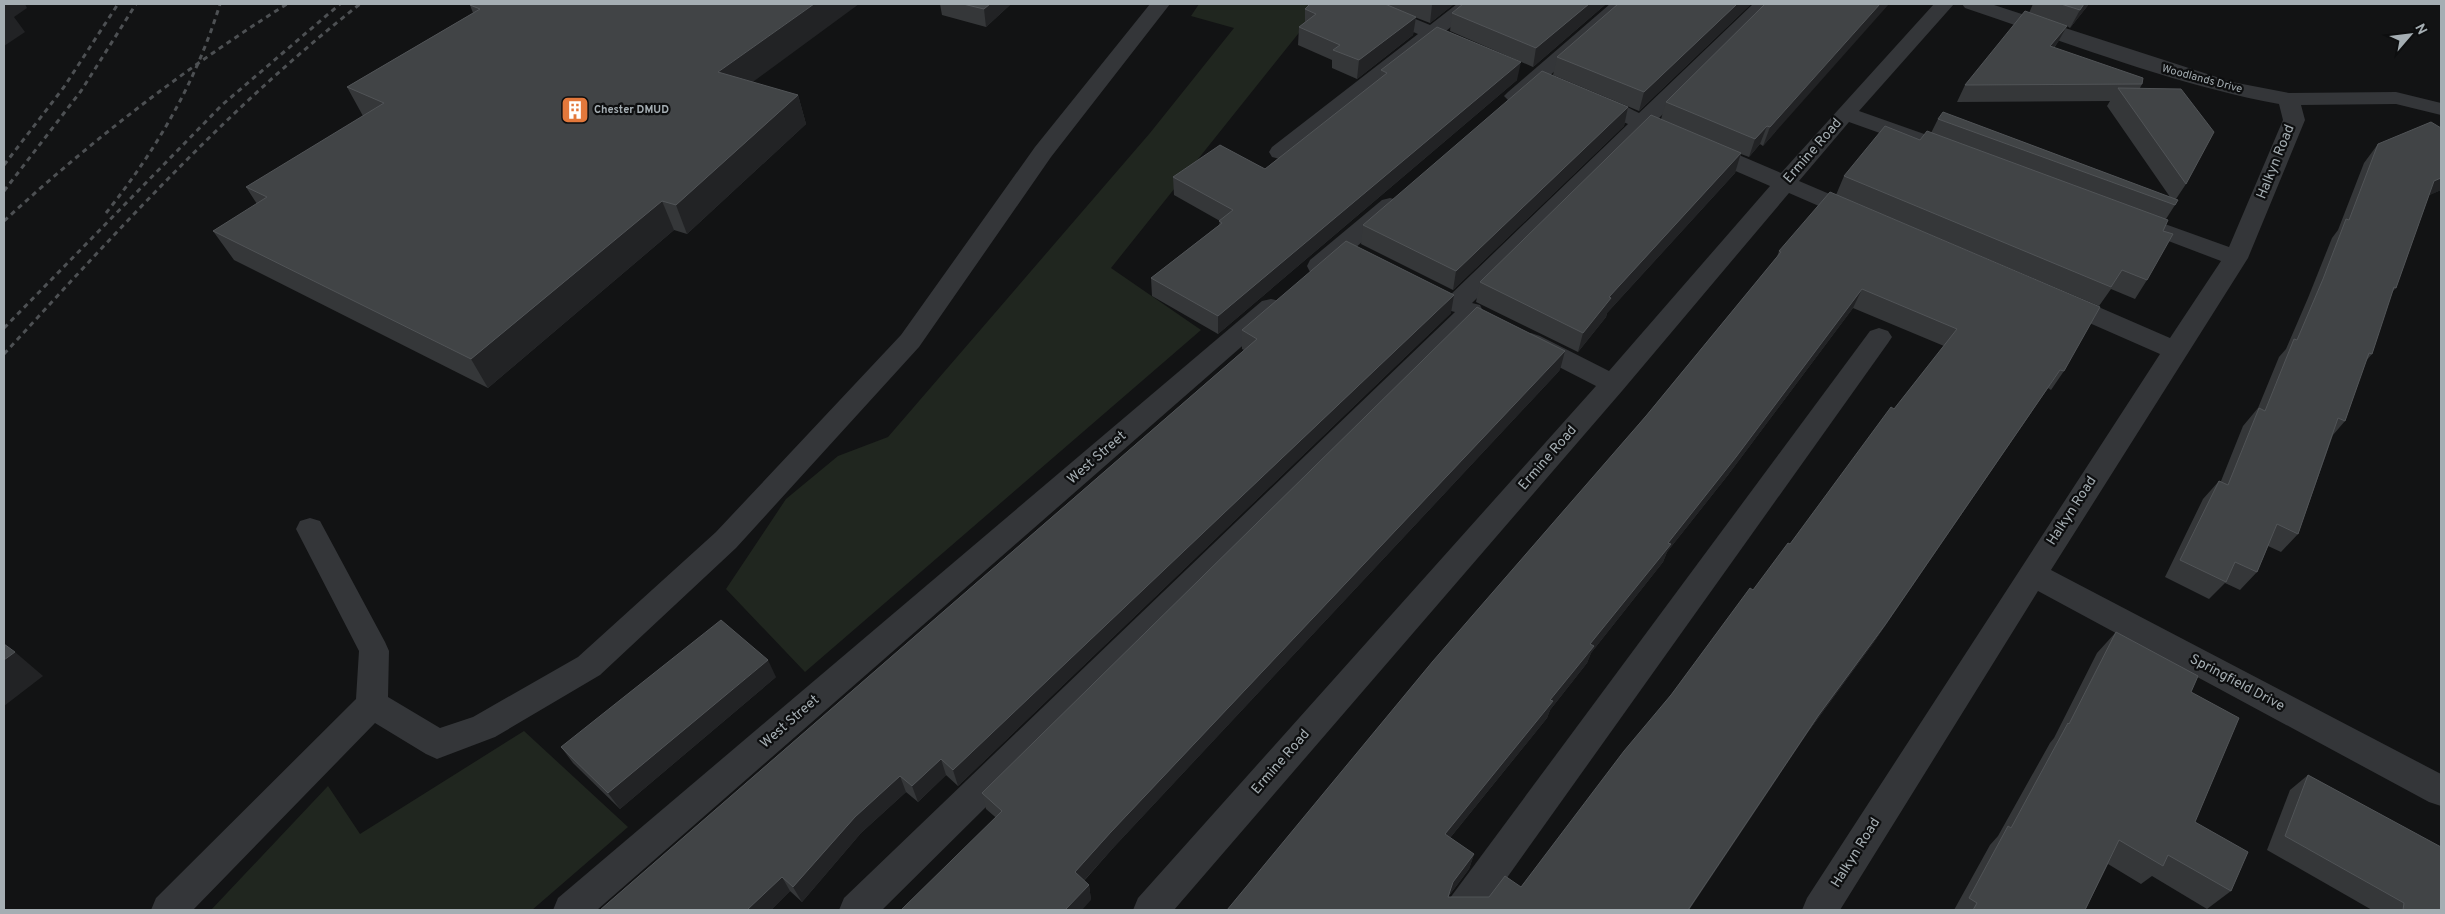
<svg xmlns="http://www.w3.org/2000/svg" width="2445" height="914" font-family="Overpass,sans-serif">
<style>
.green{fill:#20261f}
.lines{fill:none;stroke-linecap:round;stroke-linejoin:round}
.minor{fill:#343639;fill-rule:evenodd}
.rail{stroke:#4d5053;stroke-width:3;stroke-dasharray:5 4.5;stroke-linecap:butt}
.wall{fill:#353739;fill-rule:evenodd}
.shaded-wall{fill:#222325}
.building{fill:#414446;stroke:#515457;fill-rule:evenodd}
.labels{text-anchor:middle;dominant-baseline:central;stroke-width:4.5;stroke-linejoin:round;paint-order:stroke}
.far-street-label{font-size:11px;fill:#a5aeb3;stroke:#0d0e0f}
.far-poi-label{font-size:11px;font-weight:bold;fill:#a5aeb3;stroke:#0d0e0f;text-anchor:start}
.street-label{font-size:14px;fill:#a5aeb3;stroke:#0d0e0f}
</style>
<rect width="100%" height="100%" fill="#121314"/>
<g class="green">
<path d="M1199,4H1322L1111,268L1201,330L805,672L726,589L786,499L838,456L888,437L1150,133L1234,28L1191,16Z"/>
<path d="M524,731L628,827L532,910H211L328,786L360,834Z"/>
</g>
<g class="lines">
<g class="minor">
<path d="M1150,4H1170L1051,157L919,347L736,548L600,675L495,737L437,759L426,754L375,723L193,910H151L156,898L356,699L359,651L296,529L300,521L310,518L320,521L385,642L389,651L388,697L440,728L473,717L578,657L716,532L901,335L1035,147Z"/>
<path d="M1353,4H1379L1430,25L1457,4H1479L1446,31L1471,42L1474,46L1471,50L1464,52L1457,50L1434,41L1288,157L1280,159L1272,157L1269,152L1272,147L1418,34L1356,8Z"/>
<path d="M1610,4H1631L1522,100L1515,102L1508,100L1504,96L1508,92Z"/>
<path d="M1753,4H1774L1657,120L1781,173L1934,4H1954L1859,111L1927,135L1930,140L1927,145L1919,147L1849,122L1799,181L1867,210L1871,215L1867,220L1859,222L1851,220L1789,193L1622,391L1174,910H1133L1138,898L1596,386L1522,348L1518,342L1522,336L1531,333L1540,336L1609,371L1770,186L1646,132L1472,303L1480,305L1483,311L1480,317L882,910H839L844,898L1455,312L1447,310L1444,304L1447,298L1628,124L1585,106L1582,101L1585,96C1603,92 1624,106 1639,113Z"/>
<path d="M1962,4H1991L2232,82L2289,93L2396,92L2441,103V115L2396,104L2301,105L2305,120L2248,258L2051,570L2441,774V806L2429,802L2038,591L1840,910H1802L1807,898L2160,354L2053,307L2050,301L2053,295L2062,293L2071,295L2170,338L2221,261L2129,226L2125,221L2129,216L2137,214L2229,247L2283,120L2279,104C2172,84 2069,43 1965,8Z"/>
<path d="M1390,198L1398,200L1402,205L1398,210L1328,272L1319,274L1310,272L1307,266L1310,260L1382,200Z"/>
<path d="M1271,299L1280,301L1283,307L1280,313L597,910H553L558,898L1262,301Z"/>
<path d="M1879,328L1888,331L1892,337L1888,343L1484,910H1445L1450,898L1870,331Z"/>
</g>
<g class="rail">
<path d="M4,165L64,87L118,4"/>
<path d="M4,191L81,91L136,4"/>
<path d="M106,213C157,149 196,82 220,4"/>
<path d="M4,221C92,140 185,68 287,4"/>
<path d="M4,328L222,105L340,4"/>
<path d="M4,354C118,230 228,108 360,4"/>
</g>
</g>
<g class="wall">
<path d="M940,4H1011L986,27L942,15Z"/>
<path d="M1310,4H1454L1430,23L1412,16L1416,17L1413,35L1357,79L1332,68V60L1298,45L1299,27L1305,22V9Z"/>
<path d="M1606,4L1533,67L1450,31L1452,13Z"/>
<path d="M1618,4H1751L1639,111L1553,75L1557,57Z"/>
<path d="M1765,4L1776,131L1763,146L1760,144L1749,157L1741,154L1735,173L1607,313L1606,317L1578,352L1476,302L1480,282L1661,119L1666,102Z"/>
<path d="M2033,4H2089L2070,28L2067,26L2058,42L2054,48L2142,84L2140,88L2186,184L2176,199L2175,205L2166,219L2163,231L2147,280L2135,299L2111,289L2099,306L1836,195L1844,176L1920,140L1931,133L1938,119L2170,197L2107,106L2110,101L1957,102L1965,85L2029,13Z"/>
<path d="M470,5L798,95L806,124L687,234L674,230L488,388L234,260L213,231L257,204L246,187L363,116L347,87L473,13Z"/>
<path d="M1381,70L1517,80L1218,334L1152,296L1151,278L1219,225L1220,221L1174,195L1173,177L1265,169L1380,79Z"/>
<path d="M1628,107L1624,126L1453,290L1361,244L1363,225Z"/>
<path d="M2441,128V190L2429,195L2396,288L2392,292L2372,354L2366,361L2345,421L2333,435L2298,534L2281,552L2268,546L2257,572L2240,590L2225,583L2209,599L2165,577L2203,499L2219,481H2221L2243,426L2258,408L2279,357L2286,349L2308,298L2332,238L2338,230L2364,163L2378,144Z"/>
<path d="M1779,251L2064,371L2051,390L2048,388L1874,642L1808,732L1689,910H1227L1646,416L1777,257ZM1853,308L1944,346L1894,409L1790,544L1753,590L1521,887L1489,897H1448L1469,869L1474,854L1450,838L1547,718L1550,710L1587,663L1591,653L1663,562L1667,552L1728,475Z"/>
<path d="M1451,313L958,786L946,775L918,802L906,792L861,833L802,902L790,891L771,910H600L1244,350L1242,349V330Z"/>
<path d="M1560,370L1113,848L1084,881L1089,885L1091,900L986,809L982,793Z"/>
<path d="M2116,632L2191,692L2195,822L2231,891L2207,909L2152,876L2141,884L2108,864L2085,910H1954L1990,845L1998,836L2050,743L2054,738L2097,653Z"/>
<path d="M776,677L620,809L573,763L561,747Z"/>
<path d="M2308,775L2441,910H2372L2267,850L2290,790Z"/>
</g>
<g class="shaded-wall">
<path d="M4,4H25L27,8L14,17L25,32L4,46Z"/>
<path d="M814,4H859L727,101L718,72Z"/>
<path d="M990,4H1011L986,27L984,9Z"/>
<path d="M1433,4H1454L1430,23L1432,5Z"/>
<path d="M1589,4H1606L1533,67L1536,48Z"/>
<path d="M1737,4H1751L1639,111L1644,92Z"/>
<path d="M1880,4H1889L1763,146L1770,127Z"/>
<path d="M2084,4H2089L2070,28L2080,10Z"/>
<path d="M1416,17L1413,35L1357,79L1359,60Z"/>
<path d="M2067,26L2058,42L2041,63L2050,46Z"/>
<path d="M1521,62L1517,80L1218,334V316Z"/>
<path d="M798,95L806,124L687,234L676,205Z"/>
<path d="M1628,107L1624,126L1453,290L1456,271Z"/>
<path d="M1767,126L1760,144L1749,157L1755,139Z"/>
<path d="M1741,153L1735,173L1607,313L1606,317L1578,352L1583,333L1609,297Z"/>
<path d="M2441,178V190L2419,200L2434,181Z"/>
<path d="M662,201L674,230L488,388L471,359Z"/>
<path d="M1862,289L1853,308L1728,475L1667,552L1663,562L1591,653L1587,663L1550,710L1547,718L1441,849L1445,834L1550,700L1590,644L1668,543Z"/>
<path d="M1454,295L1451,313L958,786L953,770Z"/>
<path d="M1565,351L1560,370L1113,848L1078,887L1075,872L1111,832Z"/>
<path d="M2060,370L1874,642L1808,732L1688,910L1818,716Z"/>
<path d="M15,652L43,676L4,706V660Z"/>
<path d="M768,660L776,677L620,809L608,793Z"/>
<path d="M941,759L946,775L918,802L912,786Z"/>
<path d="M900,776L906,792L861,833L802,902L793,887L855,817Z"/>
<path d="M1474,854L1469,869L1448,897L1453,882Z"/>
<path d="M782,877L790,891L771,910H747Z"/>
<path d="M1089,885L1091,900L1082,910H1065Z"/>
</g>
<g class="building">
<path d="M471,4H814L718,72L798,95L676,205L662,201L471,359L213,231L267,197L246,187L384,103L347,87L480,9L470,5Z"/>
<path d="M963,4H990L984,9Z"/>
<path d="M1310,4H1385L1416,17L1359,60L1333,50L1340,45L1299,27L1316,14L1305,9Z"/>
<path d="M1463,4H1589L1536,48L1452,13Z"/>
<path d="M1618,4H1737L1644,92L1557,57Z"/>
<path d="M1765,4H1880L1770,127L1767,126L1755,139L1666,102Z"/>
<path d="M2061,4H2084L2080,10Z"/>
<path d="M2025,11L2067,26L2050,46L2143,78L2142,84L1965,85Z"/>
<path d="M1437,27L1521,62L1218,316L1151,278L1222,223L1219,221L1233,210L1173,177L1220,145L1265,169L1387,73L1381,70Z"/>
<path d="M1542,71L1628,107L1456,271L1363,225Z"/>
<path d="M2118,88L2181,89L2214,132L2186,184Z"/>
<path d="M1943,112L2178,200L2175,205L1938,119Z"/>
<path d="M1651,115L1741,153L1609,297L1611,298L1583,333L1480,282Z"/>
<path d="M2431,122L2441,128V178L2434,181L2396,288L2394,287L2372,354L2369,353L2345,421L2338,418L2298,534L2277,524L2257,572L2235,562L2226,582L2180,560L2219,481L2228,485L2259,408L2265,411L2294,339L2297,340L2323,279L2346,219L2349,220L2378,144Z"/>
<path d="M1885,126L1920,140L1927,131L2168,220L2163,231L2173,234L2147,280L2122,270L2111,287L1844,176Z"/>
<path d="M1830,192L2100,307L2064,371L2060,370L1885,625L1818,716L1688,910H1227L1433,661L1646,416L1781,252L1779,251ZM1862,289L1957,329L1894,409L1891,407L1790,544L1788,543L1753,590L1750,588L1671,695L1624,751L1521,887L1505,876L1489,897H1448L1453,882L1474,854L1445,834L1553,701L1550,700L1594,646L1590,644L1671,544L1668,543L1736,457Z"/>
<path d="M1346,241L1454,295L953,770L941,759L912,786L900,776L855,817L793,887L782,877L747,910H600L1257,339L1242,330Z"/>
<path d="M1477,307L1565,351L1111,832L1075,872L1089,885L1065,910H901L1002,811L982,793Z"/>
<path d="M721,620L768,660L608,793L561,747Z"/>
<path d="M2116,632L2198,676L2191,692L2239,718L2195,822L2248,852L2231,891L2168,855L2163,866L2119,840L2085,910H1973L1977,903L1969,898L2008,826L2011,828L2068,723L2069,724Z"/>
<path d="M4,644L15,652L4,660Z"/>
<path d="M2308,775L2441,847V910H2403L2404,903L2285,836Z"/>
</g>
<defs>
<symbol id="building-square" viewBox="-11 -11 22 22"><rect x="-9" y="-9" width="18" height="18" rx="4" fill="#e3783b" stroke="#0d0e0f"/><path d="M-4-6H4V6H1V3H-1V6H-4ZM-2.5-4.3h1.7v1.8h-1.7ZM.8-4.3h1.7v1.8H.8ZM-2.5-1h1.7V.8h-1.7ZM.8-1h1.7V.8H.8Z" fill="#fff"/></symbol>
</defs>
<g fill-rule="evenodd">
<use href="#building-square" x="559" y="94" width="32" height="32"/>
</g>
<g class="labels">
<g class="far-street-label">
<text transform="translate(2202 79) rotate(15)">Woodlands Drive</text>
</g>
<g class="far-poi-label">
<text x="594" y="110">Chester DMUD</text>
</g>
<g class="street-label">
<text transform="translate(1813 151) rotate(-49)">Ermine Road</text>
<text transform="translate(2276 162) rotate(-68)">Halkyn Road</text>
<text transform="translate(1097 458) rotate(-41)">West Street</text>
<text transform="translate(1548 458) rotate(-49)">Ermine Road</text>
<text transform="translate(2072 511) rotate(-57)">Halkyn Road</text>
<text transform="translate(2237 683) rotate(28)">Springfield Drive</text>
<text transform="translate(790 722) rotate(-41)">West Street</text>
<text transform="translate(1281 762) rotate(-49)">Ermine Road</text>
<text transform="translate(1856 853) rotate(-58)">Halkyn Road</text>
</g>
</g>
<rect width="2445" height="914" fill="none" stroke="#a5aeb3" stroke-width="10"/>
<g transform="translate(2410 35) rotate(62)" stroke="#0d0e0f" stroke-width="4" paint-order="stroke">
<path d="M0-4L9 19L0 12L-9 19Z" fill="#a5aeb3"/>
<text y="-8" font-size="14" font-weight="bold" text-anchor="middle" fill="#a5aeb3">N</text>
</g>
</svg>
